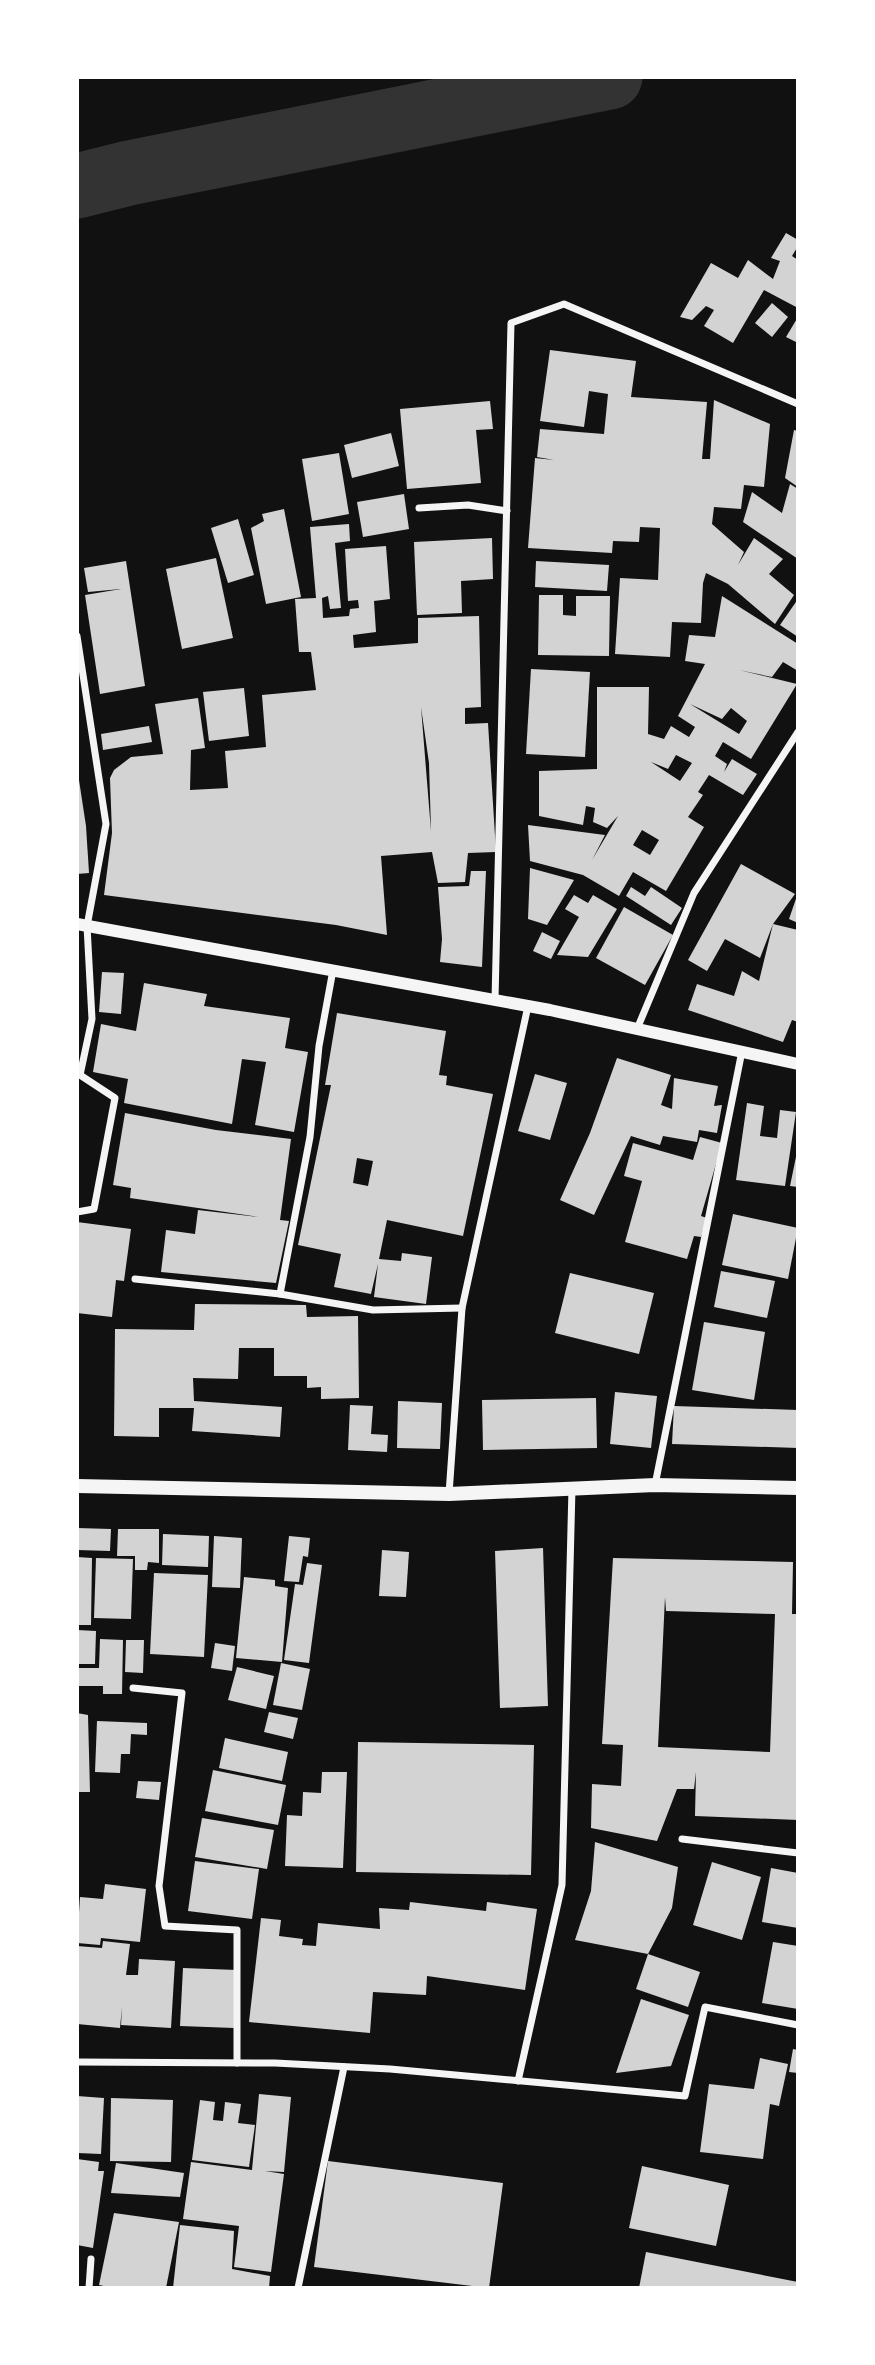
<svg xmlns="http://www.w3.org/2000/svg" width="875" height="2365" font-family="Ubuntu,sans-serif">
<style>
.lines{fill:none;stroke-linecap:round;stroke-linejoin:round}
.river{stroke:#333;stroke-width:65}
.building{fill:#d3d3d3;fill-rule:evenodd}
.minor{stroke:#f5f5f5;stroke-width:7}
.tertiary{stroke:#f5f5f5;stroke-width:12}
.secondary{stroke:#f5f5f5;stroke-width:14}
</style>
<rect width="100%" height="100%" fill="#111"/>
<g class="lines">
<path class="river" d="M77,186L129,173L610,77"/>
</g>
<g class="building">
<path d="M786,233L798,240V246L792,256L798,260V308L764,290L733,343L704,326L714,310L706,306L692,320L680,317L711,263L738,278L748,260L773,279L780,261L771,258Z"/>
<path d="M772,303L788,317L772,337L755,323Z"/>
<path d="M798,317V343L786,337Z"/>
<path d="M550,350L636,361L631,397L707,402L702,459H710L714,400L770,424L764,487L744,485L741,509L714,507L712,524L744,552L738,565L754,538L783,559L769,574L794,595L775,624L728,584L706,573L703,583L701,623L672,622L670,657L615,654L620,578L658,580L660,528L640,527L639,542L613,541L612,553L528,548L535,458L554,460L537,457L540,429L604,434L608,394L589,391L584,427L540,421Z"/>
<path d="M490,401L493,429L476,430L481,483L407,489L400,409Z"/>
<path d="M794,430L798,431V487L785,478Z"/>
<path d="M391,433L399,466L352,478L344,445Z"/>
<path d="M339,453L349,514L312,521L302,459Z"/>
<path d="M790,484L798,489V559L743,522L752,492L782,513Z"/>
<path d="M404,494L409,529L363,537L357,502Z"/>
<path d="M284,509L301,597L266,604L251,528L264,521L262,514Z"/>
<path d="M238,519L254,575L228,583L211,528Z"/>
<path d="M349,524L350,541L335,543L341,608L330,609L328,596L322,598L323,618L349,616L350,609L359,608L358,600L348,601L345,549L386,546L390,599L374,601L376,632L353,635L354,648L418,643V618L479,616L481,707L465,708V724L488,723L496,852L468,853L465,882L438,883L432,852L381,856L387,935L336,925L104,895L112,833L110,778L114,770L131,757L163,754L155,704L198,698L205,748L191,750L190,790L228,788L225,751L266,747L262,695L316,690L311,652H299L295,599L316,598L310,527ZM421,707L429,763L431,831Z"/>
<path d="M492,538L493,579L461,581L462,613L417,615L414,542Z"/>
<path d="M216,558L233,638L182,649L166,569Z"/>
<path d="M126,561L145,686L100,694L85,595L121,589L88,592L84,568Z"/>
<path d="M536,561L609,565L607,591L535,587Z"/>
<path d="M539,595H563V615L576,616V596H610L609,656L538,655Z"/>
<path d="M722,596L798,644V671L783,662L772,677L739,670L797,684L751,759L723,742L715,756L727,764L724,772L732,759L757,774L743,795L709,775L698,792L703,795L688,817L704,827L666,891L633,872L619,896L583,875L530,861L528,825L605,835L592,860L618,816L607,828L593,822L595,808L586,806L583,825L539,816V771L597,769V687H649L648,734L664,739L671,726L689,737L695,727L678,716L705,664L685,661L689,635L715,637ZM690,704L722,719L731,708L747,721L739,734ZM676,755L692,763L680,781L651,762L668,769ZM642,830L659,840L650,855L633,845Z"/>
<path d="M798,599V637L780,625Z"/>
<path d="M531,669L590,672L585,757L526,754Z"/>
<path d="M244,688L249,736L209,741L203,692Z"/>
<path d="M149,726L152,742L103,750L101,734Z"/>
<path d="M77,767L86,826L89,873L77,874Z"/>
<path d="M741,864L795,894L773,924L798,930V1022L792,1020L783,1042L688,1010L697,984L734,996L742,971L759,981L773,924L760,958L725,939L707,971L688,960Z"/>
<path d="M530,868L574,880L547,925L528,919Z"/>
<path d="M471,871H486L482,967L440,962L442,939L438,887L469,886Z"/>
<path d="M631,887L645,896L651,887L682,908L671,925L626,896Z"/>
<path d="M798,893V923L789,919Z"/>
<path d="M574,895L588,903L593,895L617,909L588,957L557,955L579,917L565,909Z"/>
<path d="M624,907L673,935L645,985L596,958Z"/>
<path d="M542,932L560,941L551,959L533,951Z"/>
<path d="M102,972L124,973L121,1014L99,1012Z"/>
<path d="M144,983L207,994L204,1006L290,1018L285,1048L308,1052L294,1132L255,1125L266,1062L242,1059L232,1124L124,1103L128,1079L93,1072L101,1024L136,1031Z"/>
<path d="M337,1013L446,1031L439,1075L447,1076L446,1085L493,1094L463,1236L387,1220L379,1259L401,1261L402,1253L432,1257L426,1304L374,1297L378,1264L371,1294L334,1287L341,1254L298,1245L331,1085H325ZM357,1158L373,1161L368,1186L353,1183Z"/>
<path d="M617,1058L671,1075L661,1105L672,1109L674,1078L718,1086L714,1106L722,1105L717,1133L699,1130L697,1142L663,1136L660,1145L631,1136L594,1215L560,1200L590,1133Z"/>
<path d="M535,1074L567,1083L550,1140L518,1131Z"/>
<path d="M747,1103L764,1106L760,1136L777,1138L780,1110L796,1112L785,1186L736,1180Z"/>
<path d="M125,1113L216,1130L291,1139L280,1220L289,1221L276,1283L161,1272L166,1230L195,1234L198,1210L259,1217L130,1198L131,1188L113,1185Z"/>
<path d="M700,1137L722,1143L701,1216L707,1218L701,1237L694,1236L687,1259L625,1242L642,1181L624,1176L633,1143L693,1160Z"/>
<path d="M797,1152H798V1187L790,1186Z"/>
<path d="M733,1214L798,1228L788,1279L722,1265Z"/>
<path d="M77,1222L131,1229L124,1281L116,1280L112,1317L77,1313Z"/>
<path d="M721,1271L775,1281L767,1318L714,1307Z"/>
<path d="M570,1273L654,1293L639,1354L555,1333Z"/>
<path d="M195,1304L306,1305L307,1317L358,1316L359,1398L321,1399V1387L307,1388V1376H274V1348H239L238,1379L193,1378L194,1401L282,1407L280,1437L192,1431L194,1408H159V1437L114,1436L115,1329L194,1330Z"/>
<path d="M704,1322L765,1332L754,1400L692,1390Z"/>
<path d="M615,1392L657,1396L651,1448L610,1444Z"/>
<path d="M596,1398L597,1448L483,1450L482,1400Z"/>
<path d="M398,1401L442,1403L440,1449L397,1448Z"/>
<path d="M350,1405L373,1406L371,1434L388,1435L387,1452L348,1450Z"/>
<path d="M674,1406L798,1410V1448L672,1444Z"/>
<path d="M77,1528L111,1529L110,1551L77,1550Z"/>
<path d="M118,1529H159V1563L148,1562L147,1570H135V1556H117Z"/>
<path d="M163,1534L209,1536L208,1567L162,1565Z"/>
<path d="M214,1536L242,1538L240,1588L212,1587Z"/>
<path d="M289,1536L310,1538L308,1557L303,1556L299,1582L284,1581Z"/>
<path d="M543,1548L548,1706L500,1708L495,1551Z"/>
<path d="M382,1550L409,1552L406,1597L379,1596Z"/>
<path d="M77,1557L92,1558L91,1625H77Z"/>
<path d="M96,1558L133,1559L131,1619L94,1618Z"/>
<path d="M613,1558L793,1562L792,1614H798V1820L695,1816L696,1772L694,1789H677L657,1841L591,1828L592,1784L621,1786L623,1745L602,1744ZM665,1597L666,1611L775,1614L770,1752L658,1747Z"/>
<path d="M307,1563L322,1565L309,1663L284,1660L295,1584L303,1585Z"/>
<path d="M154,1573L208,1575L204,1657L150,1654Z"/>
<path d="M244,1577L275,1580V1586L288,1588L282,1662L236,1658Z"/>
<path d="M77,1630L96,1631L95,1664H77Z"/>
<path d="M100,1639L123,1640L122,1694H103V1686H77V1668H99Z"/>
<path d="M126,1640H144L143,1673L125,1672Z"/>
<path d="M215,1643L235,1646L232,1671L211,1668Z"/>
<path d="M281,1663L310,1669L302,1710L273,1705Z"/>
<path d="M237,1667L274,1676L266,1709L228,1700Z"/>
<path d="M269,1712L298,1718L293,1739L264,1732Z"/>
<path d="M77,1713L88,1715L90,1792H77Z"/>
<path d="M97,1721L147,1723V1735L131,1734L130,1754H121L120,1773L95,1772Z"/>
<path d="M225,1738L288,1752L282,1781L219,1768Z"/>
<path d="M358,1742L534,1745L531,1875L356,1872Z"/>
<path d="M213,1770L286,1785L278,1825L205,1811Z"/>
<path d="M322,1772H347L343,1868L285,1866L287,1815L302,1816L303,1792L321,1793Z"/>
<path d="M138,1781L161,1782L159,1800L136,1798Z"/>
<path d="M202,1818L274,1830L267,1869L195,1857Z"/>
<path d="M595,1842L678,1867L672,1908L648,1954L575,1940L591,1891Z"/>
<path d="M195,1861L259,1869L252,1919L188,1911Z"/>
<path d="M712,1862L761,1877L742,1940L693,1925Z"/>
<path d="M771,1868L798,1873V1928L762,1922Z"/>
<path d="M105,1884L146,1889L140,1942L101,1938L100,1945L77,1943L80,1897L103,1899Z"/>
<path d="M410,1902L486,1911L487,1902L537,1909L525,1990L427,1976L426,1995L373,1992L370,2033L249,2022L261,1918L281,1920L279,1936L303,1939L302,1945L316,1946L318,1923L380,1929L379,1908L409,1910Z"/>
<path d="M103,1941L130,1944L126,1975H138L139,1959L175,1961L171,2028L121,2025L122,2007L120,2028L77,2024V1946L102,1948Z"/>
<path d="M773,1942L798,1946V2009L762,2003Z"/>
<path d="M648,1954L700,1972L688,2007L636,1989Z"/>
<path d="M183,1968L237,1970L234,2028L180,2026Z"/>
<path d="M641,1999L689,2015L671,2066L616,2073Z"/>
<path d="M793,2049L798,2050V2073L789,2072Z"/>
<path d="M760,2058L788,2064L779,2106L770,2104L763,2159L700,2152L709,2084L754,2089Z"/>
<path d="M259,2094L291,2097L284,2172L265,2171L284,2174L271,2272L234,2267L239,2226L183,2219L191,2162L252,2170Z"/>
<path d="M77,2096L104,2098L101,2154L77,2153Z"/>
<path d="M111,2098L173,2100L171,2162L110,2161Z"/>
<path d="M200,2100L215,2102L213,2120L223,2121L225,2102L241,2104L238,2123L255,2125L249,2167L192,2160Z"/>
<path d="M77,2159L99,2162L98,2171H104L93,2248L77,2245Z"/>
<path d="M328,2161L503,2183L489,2288L314,2267Z"/>
<path d="M116,2163L184,2173L180,2197L111,2193Z"/>
<path d="M642,2166L729,2185L716,2246L629,2228Z"/>
<path d="M114,2213L179,2222L166,2288H113L99,2285Z"/>
<path d="M180,2225L234,2231L232,2269L270,2276L269,2288H173Z"/>
<path d="M646,2252L798,2282V2288H639Z"/>
</g>
<g class="lines">
<g class="minor">
<path d="M419,508L468,505L507,511"/>
<path d="M77,636L106,824L87,926L92,1019L80,1075L115,1098L94,1209L77,1212"/>
<path d="M495,1000L511,323L564,304L798,404"/>
<path d="M637,1029L694,893L798,732"/>
<path d="M135,1279L280,1294L373,1310L462,1308"/>
<path d="M280,1294L310,1137L319,1046L333,970"/>
<path d="M655,1485L742,1051"/>
<path d="M449,1494L462,1308L528,1006"/>
<path d="M133,1688L182,1693L159,1886L165,1926L237,1930V2063"/>
<path d="M682,1839L798,1853"/>
<path d="M77,2062L275,2063L390,2069L685,2096L705,2007L798,2025"/>
<path d="M518,2081L562,1885L572,1488"/>
<path d="M89,2288L91,2259"/>
<path d="M298,2288L344,2067"/>
</g>
<path class="tertiary" d="M77,924L550,1010L798,1064"/>
<path class="secondary" d="M77,1486L449,1494L655,1485L798,1488"/>
</g>
<rect width="875" height="2365" fill="none" stroke="#ffffff" stroke-width="158"/>
</svg>
